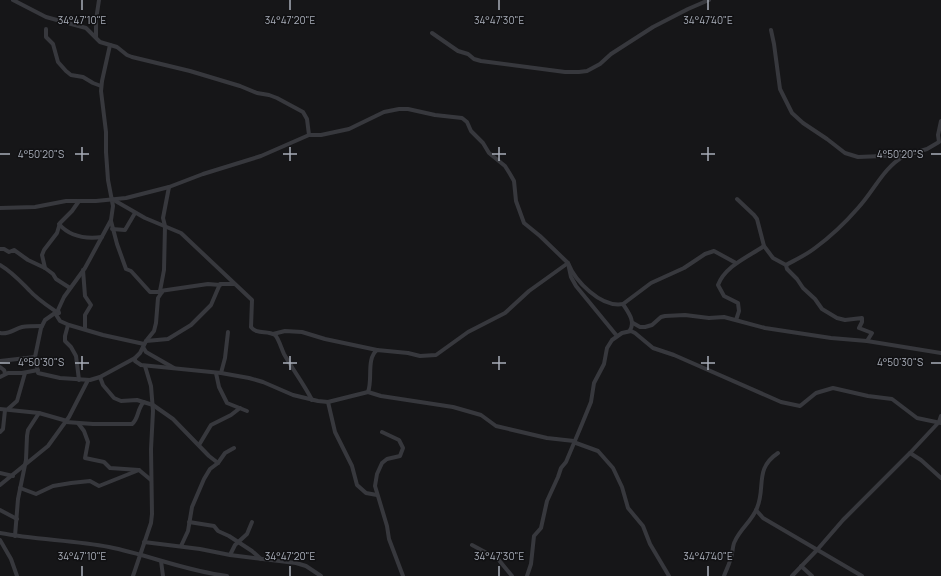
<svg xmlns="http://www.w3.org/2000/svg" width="941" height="576" font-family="Manrope,sans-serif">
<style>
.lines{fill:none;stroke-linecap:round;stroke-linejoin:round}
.minor{stroke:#37383d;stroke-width:4}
.ticks{fill:none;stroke:#a8adb8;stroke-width:1.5}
.ticks-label{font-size:10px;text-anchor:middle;fill:#a8adb8;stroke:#111113;stroke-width:3;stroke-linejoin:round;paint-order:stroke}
</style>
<rect width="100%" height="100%" fill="#161618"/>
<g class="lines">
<g class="minor">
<path d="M46,29V37L53,44L58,62L66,71L71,75L83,77L93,83L101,86"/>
<path d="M771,30L774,44L780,89L792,113L803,123L827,139L845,153L858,157L907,155L927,149L939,142L938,135L941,121"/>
<path d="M432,33L458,51L468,54L474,59L481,61L565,72H579L587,71L600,64L611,54L653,27L688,9L709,0"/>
<path d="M96,37V20L99,0"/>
<path d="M110,45L102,81L101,91L106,132V152L108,180L113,206L111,220L85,268L64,297L58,310L59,313H55L45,320L41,328L35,357L38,373L60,378L90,380L100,377L135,358L140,353L146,341L154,331L156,323L158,298L162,292L160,291L164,270L165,226L163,218L169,187"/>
<path d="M309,135H321L349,129L384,112L399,109H408L435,115L462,118L467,122L471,131L483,143L489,153L505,166L510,174L514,181L516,201L524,223L540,236L568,263L571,277L576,286L617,336"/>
<path d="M112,199L145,218L181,233L252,300L251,327C257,335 267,330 275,335C278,337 282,350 284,354C293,370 304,384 312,400"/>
<path d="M737,199L754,215L757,219L764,246L773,258L786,265L787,269L797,279L803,288L815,299L822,309L837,318L845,320L862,318V322L859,328L872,333L867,341"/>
<path d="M0,208L35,207L66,201H96L126,198L169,187L203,174L261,156L309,135L307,119L303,112L277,98L269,95L257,93L240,86L190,71L132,57L127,55L117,47L100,42L86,28L46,17L13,0"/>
<path d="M111,221L117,244L126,269L131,271L150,292H162"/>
<path d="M59,224C70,237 86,239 102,237"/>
<path d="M112,229L125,230L135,213"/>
<path d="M0,249H4L9,252L14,250L28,260L45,268L53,274L56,279L70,288"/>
<path d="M0,265C12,272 19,280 29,290C37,299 48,306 58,313"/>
<path d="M786,265C795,260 806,255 815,248C830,237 845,223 858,208C874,191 883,168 904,156"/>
<path d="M45,268L42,255L44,250L57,233L60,223L72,211L79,201"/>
<path d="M83,270L85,296L91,305L85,315V329"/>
<path d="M160,291L208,284L220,285"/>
<path d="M623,304C627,311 636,321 630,330L631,331"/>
<path d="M55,313L60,321L69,325L103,335L144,344"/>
<path d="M736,320L739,311L738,303L724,296L718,285C725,266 748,257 764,246"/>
<path d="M633,323L640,327H645L652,325L661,317L665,316L685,315L709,318L724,317L765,328L831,338L867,341L941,353"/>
<path d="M68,325L65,336V341L71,347L76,356L79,380"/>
<path d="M0,333C9,335 14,329 22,327C28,326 36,326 42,326"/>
<path d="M273,334L285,331L302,332L325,339L377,350"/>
<path d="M146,341L168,339L191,325L211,305L220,284H234"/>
<path d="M143,347L146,352L174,368"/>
<path d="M135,358V361L141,365L221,373L249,378L263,382L293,395L318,401L328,402L368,392L381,396L453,407L481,415L496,426L547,438L574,441L576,443L598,451L613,468L622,487L628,508L643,526L650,544L669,576"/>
<path d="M0,361L35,357"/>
<path d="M0,367L4,370L5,373"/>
<path d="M216,373L219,387L227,403L247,411"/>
<path d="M221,373L225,358L228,332"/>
<path d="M0,377L8,373H22L38,370"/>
<path d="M100,377L103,385L114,398L121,401L137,400L153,405L173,419L209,456L218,463"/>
<path d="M368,392C373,379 366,359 377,350L408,353L420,356L436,355L468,332L505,313L529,291L568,263C575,281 601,308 623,304L651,283L684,268L705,254L714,251L736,263"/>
<path d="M328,402L335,432L352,466L357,485L366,493L377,495"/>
<path d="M0,409L39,413L67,421"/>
<path d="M8,409L17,401L25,373"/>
<path d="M66,422L93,424H132C139,419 137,408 144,402"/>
<path d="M78,423L84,431L88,442L85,458L104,462L110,468L139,470L151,480"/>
<path d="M0,432L3,429L5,410"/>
<path d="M382,432L399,440L403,448L400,456L387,459L382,463L377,474L375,486L387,526L389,539L403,576"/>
<path d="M199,445L211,425L231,415L240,408"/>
<path d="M910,453L921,460L941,478"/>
<path d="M0,473L13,476"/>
<path d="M0,485L48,446L69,417L88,380"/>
<path d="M20,488L36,494L53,486L71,483L90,481L99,486L139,470"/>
<path d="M0,510L17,519"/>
<path d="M756,510L763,518L862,576"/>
<path d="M189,522L214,526L218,531L229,536L252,551L261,559"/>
<path d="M0,533C36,540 73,540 109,547C149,555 186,571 227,576"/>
<path d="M15,536L18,499L26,460L27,436L28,430L39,413"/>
<path d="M0,540L11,559L17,576"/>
<path d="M144,542L200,549L230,555L296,563L306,566L321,576"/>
<path d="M472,545L498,559L512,576"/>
<path d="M181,546L188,531L192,507L204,479L210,469L218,463L225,453L234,448"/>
<path d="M230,555L235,545L247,534L252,522"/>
<path d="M161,561L163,576"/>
<path d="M801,566L812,576"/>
<path d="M133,576L151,523L152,514L151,449L153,411L151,386L145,366"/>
<path d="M527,576L531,564L534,536L541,528L547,501L558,477L561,468L566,462L582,424L591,402L594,383L604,364L607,348L612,340L622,333L631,331L635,333L653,348L674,355L781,402L800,406L816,393L833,388L868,396L892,399L917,418L941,423"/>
<path d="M724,576C727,568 731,561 732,553C733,549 733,544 735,541C740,529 752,521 757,508C766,487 754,469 778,453"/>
<path d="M792,576L817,550L843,520L910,453L939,422L941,416"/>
</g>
</g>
<path class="ticks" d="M82,0V10M290,0V10M499,0V10M708,0V10M82,147V161M290,147V161M499,147V161M708,147V161M0,154H10M75,154H89M283,154H297M492,154H506M701,154H715M931,154H941M82,356V370M290,356V370M499,356V370M708,356V370M0,363H10M75,363H89M283,363H297M492,363H506M701,363H715M931,363H941M82,566V576M290,566V576M499,566V576M708,566V576"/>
<g class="ticks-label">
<text x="82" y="24">34°47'10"E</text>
<text x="290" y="24">34°47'20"E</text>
<text x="499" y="24">34°47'30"E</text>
<text x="708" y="24">34°47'40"E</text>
<text x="41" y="158">4°50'20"S</text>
<text x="900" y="158">4°50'20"S</text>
<text x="41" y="366">4°50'30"S</text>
<text x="900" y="366">4°50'30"S</text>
<text x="82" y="560">34°47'10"E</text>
<text x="290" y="560">34°47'20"E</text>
<text x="499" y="560">34°47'30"E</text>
<text x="708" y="560">34°47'40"E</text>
</g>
</svg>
